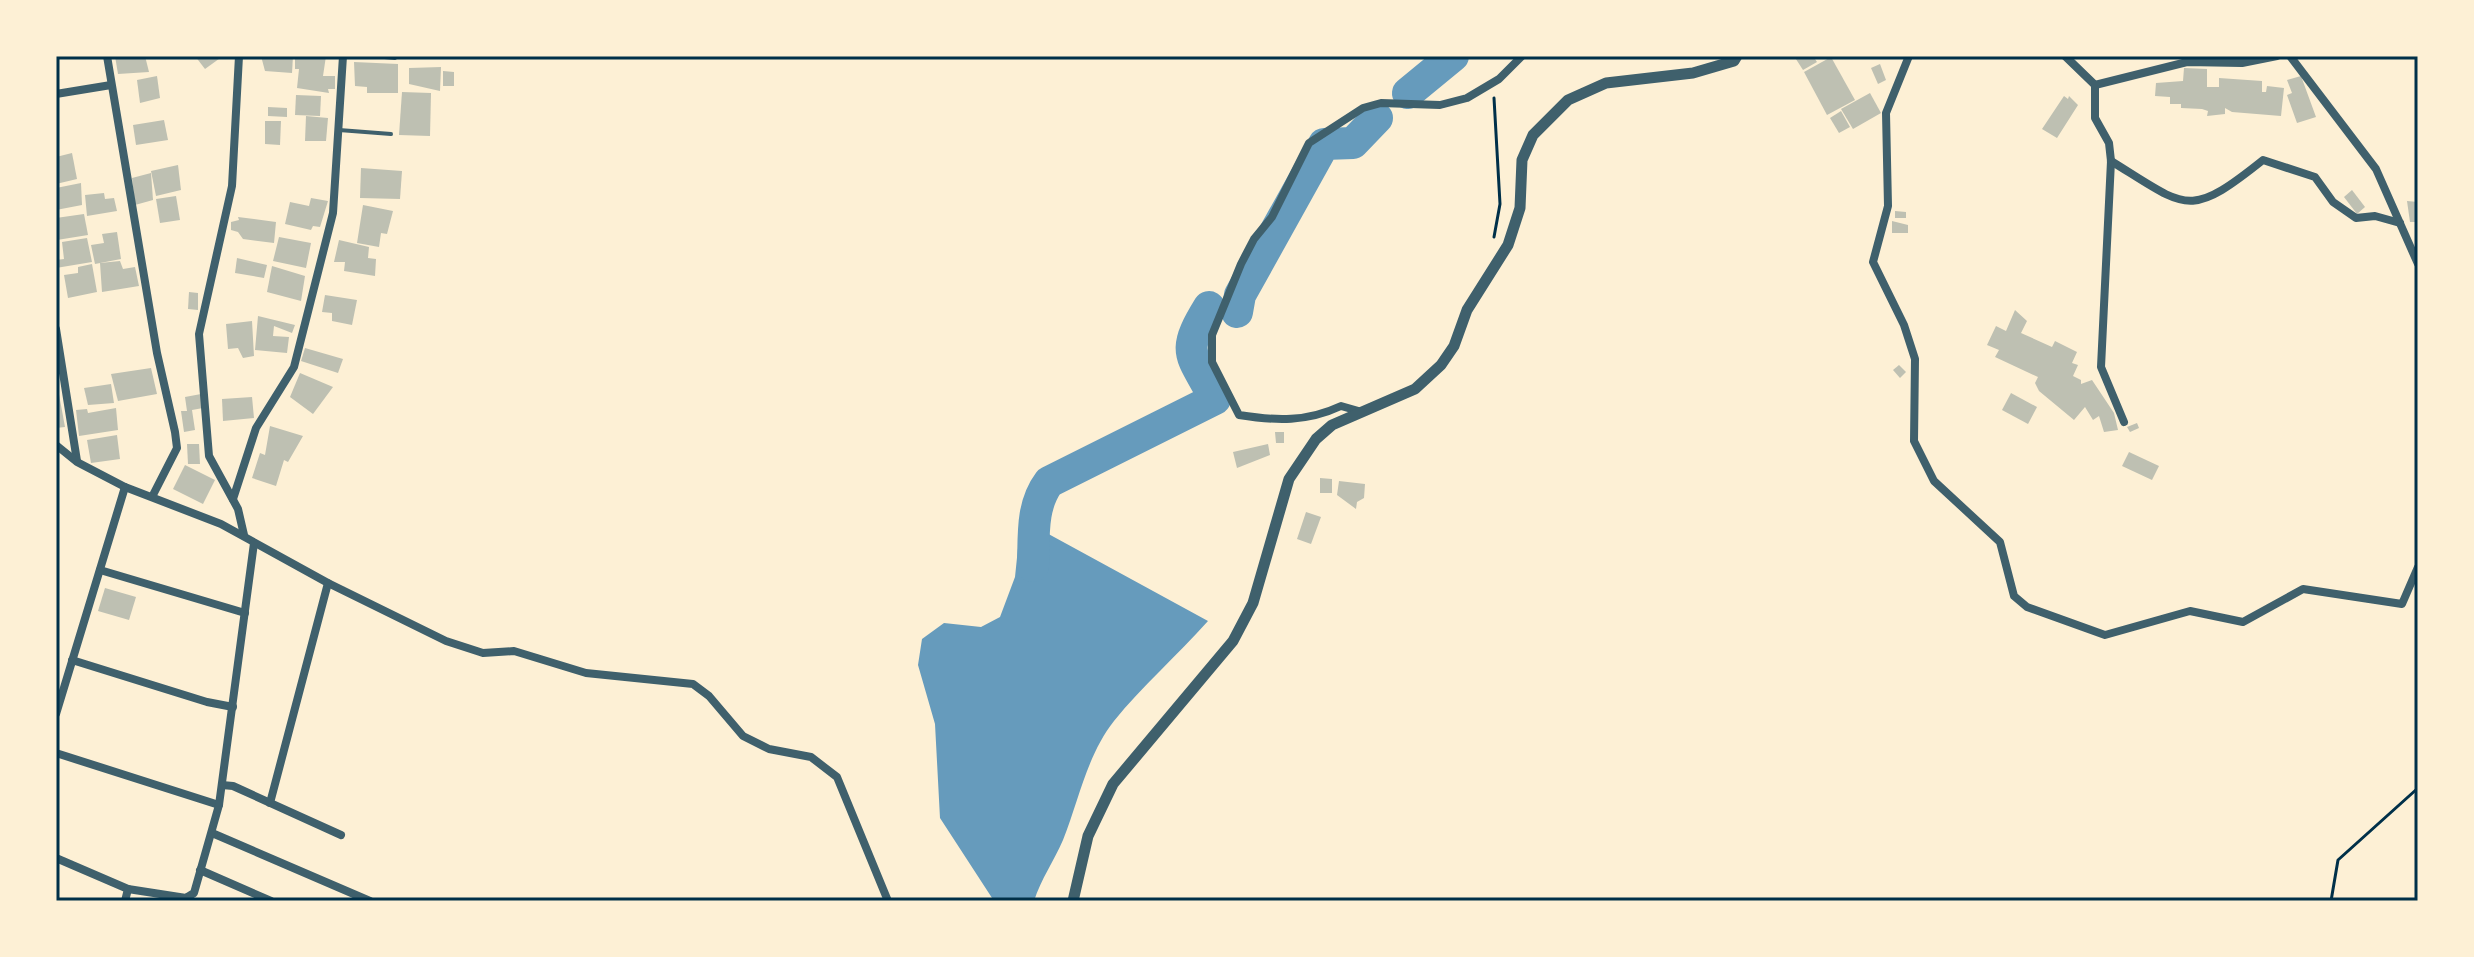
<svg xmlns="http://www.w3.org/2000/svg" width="2474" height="957" font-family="Lato,sans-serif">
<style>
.water{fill:#669bbc}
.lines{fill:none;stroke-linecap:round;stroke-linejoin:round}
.river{stroke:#669bbc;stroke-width:32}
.building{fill:#bec0b2}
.path{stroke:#003049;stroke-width:3}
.service{stroke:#3f606c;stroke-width:4}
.minor{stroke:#3f606c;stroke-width:8}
.tertiary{stroke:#3f606c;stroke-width:11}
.neatline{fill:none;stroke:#003049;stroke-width:3}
</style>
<rect width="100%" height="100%" fill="#fdf0d5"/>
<path class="water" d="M1021,519L1208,621C1178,655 1142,686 1114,721C1087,755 1079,800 1063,840C1054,861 1041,879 1034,901H994L940,818L935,724L918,665L922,639L944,623L981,627L1000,617L1015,577Z"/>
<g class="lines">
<g class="river">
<path d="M1408,93L1453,56"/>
<path d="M1237,312L1240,295L1324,144L1353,143L1377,118"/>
<path d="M1033,566C1034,536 1031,506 1049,482L1215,399C1191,353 1180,354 1209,307"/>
</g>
</g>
<g class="building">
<path d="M115,56H145L149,72L118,74Z"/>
<path d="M195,56H223L205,69Z"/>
<path d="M261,56H293L292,73L265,71Z"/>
<path d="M295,56H326L323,76H335V89H328L329,93L297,88L299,69H295Z"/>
<path d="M1794,56H1813L1817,62L1803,70Z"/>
<path d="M1831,57L1855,100L1827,115L1804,72Z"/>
<path d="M354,62L398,64V93H367V87L355,86Z"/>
<path d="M1880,64L1886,80L1878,84L1871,68Z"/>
<path d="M441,67L440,91L409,84V68Z"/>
<path d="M2184,68L2207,69V87H2219V78L2262,81V92H2266L2267,86L2284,88L2281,116L2232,112L2225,108V114L2207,116L2208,111L2202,109L2181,108V104H2170V97L2155,96L2156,83L2183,81Z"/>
<path d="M443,71L454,72V86H443Z"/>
<path d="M157,76L160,98L140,103L137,80Z"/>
<path d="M2301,76L2316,117L2297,123L2287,95L2292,93L2287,80Z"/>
<path d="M402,92L431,93L430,136L399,135Z"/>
<path d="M1870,93L1881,113L1853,129L1841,109Z"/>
<path d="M296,95L321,96L320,116L295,115Z"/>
<path d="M2064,96L2068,99L2069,96L2078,105L2057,138L2042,129Z"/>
<path d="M268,107L287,108V117L268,116Z"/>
<path d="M1841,111L1850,127L1839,133L1830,118Z"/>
<path d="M306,116L328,118L326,141H305Z"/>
<path d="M164,120L168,140L136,145L133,125Z"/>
<path d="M265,121H281L280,145L265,144Z"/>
<path d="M72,153L77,179L56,184V157Z"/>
<path d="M178,165L181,190L156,196L151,171Z"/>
<path d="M361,168L402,171L400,199L360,198Z"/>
<path d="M151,173L153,200L135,205L132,178Z"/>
<path d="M81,183L82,205L56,210V188Z"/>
<path d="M2352,190L2365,207L2357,214L2344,197Z"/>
<path d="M104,193L105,199L114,198L117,211L87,216L85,195Z"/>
<path d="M176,196L180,220L160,223L156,199Z"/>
<path d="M311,198L328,201L320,227L313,226L311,230L285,224L290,202L309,206Z"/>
<path d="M2407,201L2418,202V222H2410Z"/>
<path d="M363,205L393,211L387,234L381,233L379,247L357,243Z"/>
<path d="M1895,211L1906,212V218H1895Z"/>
<path d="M84,214L88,235L57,240L56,218Z"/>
<path d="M238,217L276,222L274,243L243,239L238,232L231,230V222L239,220Z"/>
<path d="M1892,221L1908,225V233H1892Z"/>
<path d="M117,232L121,259L95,264L91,245L104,243L102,234Z"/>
<path d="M279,237L311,243L306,268L273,261Z"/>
<path d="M87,238L92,262L56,268V260L64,259L62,242Z"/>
<path d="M339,240L369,247L368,258L376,259L375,276L344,271L345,262H334Z"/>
<path d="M237,258L267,265L264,278L235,273Z"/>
<path d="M120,261L123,269L135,267L139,286L102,292L100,263Z"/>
<path d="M92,264L97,292L68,298L64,275L78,273V267Z"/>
<path d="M272,266L305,276L301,301L267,292Z"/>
<path d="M189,292L198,293V310L188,309Z"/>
<path d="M325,295L357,300L352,325L332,321V313L322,312Z"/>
<path d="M2015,310L2027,321L2021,333L2052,347L2055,341L2077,352L2072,363L2078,365L2073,376L2081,380V384L2092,380L2114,413L2118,430L2104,432L2099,416L2093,420L2085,407L2074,420L2039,391L2035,383L2038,377L1995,357L1999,350L1987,345L1996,326L2006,331Z"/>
<path d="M258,316L295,325L292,333L274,326L273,336L289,337L287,353L255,350Z"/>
<path d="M252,321L254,356L243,358L238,348L228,349L226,324Z"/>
<path d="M305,348L343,359L338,373L301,361Z"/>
<path d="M1899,365L1906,372L1900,378L1893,370Z"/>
<path d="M151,368L157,394L118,401L111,374Z"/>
<path d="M300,373L333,387L313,414L290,397Z"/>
<path d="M111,384L114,403L88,405L84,388Z"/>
<path d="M56,389H58L65,427L56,428Z"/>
<path d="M2011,393L2037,407L2028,424L2002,410Z"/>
<path d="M201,394L203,408L192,410L195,430L184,432L181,411H187L185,397Z"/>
<path d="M252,397L254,418L223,421L222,399Z"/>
<path d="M116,408L118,430L79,436L76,410L87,409L88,413Z"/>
<path d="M2137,423L2139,428L2130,432L2127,427Z"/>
<path d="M270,426L303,436L288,462L284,460L276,486L252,478L260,453L265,455Z"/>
<path d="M1275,432H1284V443H1276Z"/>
<path d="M117,435L120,459L91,463L87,440Z"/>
<path d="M187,444H199L200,464H188Z"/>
<path d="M1268,444L1270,455L1237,468L1233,452Z"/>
<path d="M2129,452L2159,466L2152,480L2122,466Z"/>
<path d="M185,465L215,480L203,504L173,489Z"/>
<path d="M1320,478L1332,479V493H1320Z"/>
<path d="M1339,481L1365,484L1364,498L1357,502L1356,509L1337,495Z"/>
<path d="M1306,512L1321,517L1311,544L1297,539Z"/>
<path d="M105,588L136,597L129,620L98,611Z"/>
</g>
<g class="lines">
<g class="path">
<path d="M1494,237L1500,204L1494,98"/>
<path d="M2331,901L2338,860L2418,788"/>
</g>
<g class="service">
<path d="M374,56L395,58"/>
<path d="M339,130L391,134"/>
</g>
<g class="minor">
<path d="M107,56L157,353L175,432L177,448L153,495"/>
<path d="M239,56L232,186L199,334L209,456L238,509L244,535"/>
<path d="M1909,56L1886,113L1888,206L1873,262L1904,325L1915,359L1914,441L1934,481L2000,542L2014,596L2027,607L2105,635L2190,611L2243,622L2303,589L2402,604L2418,567"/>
<path d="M2065,56L2095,85V118L2109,143L2111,161L2101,367L2124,422"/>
<path d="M2290,56L2376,169L2418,264"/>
<path d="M2095,85L2187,62L2242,63L2277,56"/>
<path d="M56,94L111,85"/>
<path d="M2111,161C2187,208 2188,220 2263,160L2315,177L2333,202L2356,218L2375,216L2400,223"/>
<path d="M56,329L77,461"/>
<path d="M1362,412L1341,406C1307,422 1276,421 1239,415L1212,362V335L1241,264L1254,239L1272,217L1309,143L1363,108L1381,103L1440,105L1467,98L1499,79L1522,56"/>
<path d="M56,445L77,462L125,487L221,524L328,583L446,641L483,653L514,651L586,673L693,684L709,696L743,736L769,749L811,757L837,777L888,901"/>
<path d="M233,499L256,428L294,367L333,213L343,56"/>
<path d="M100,570L245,613"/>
<path d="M72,660L207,702L233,707"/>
<path d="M56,714L125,487"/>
<path d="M56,753L219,805"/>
<path d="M222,785L233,786L341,835"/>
<path d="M270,803L328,583"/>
<path d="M212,833L370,901"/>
<path d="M56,858L128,889L186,898L194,893L219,805L254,543"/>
<path d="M200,870L271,901"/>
<path d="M125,901L128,889"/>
</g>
<path class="tertiary" d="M1073,901L1088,836L1113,784L1233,641L1253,603L1289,479L1316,439L1332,425L1415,389L1441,365L1454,346L1467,310L1508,245L1520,208L1522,160L1533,135L1568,100L1606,83L1693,73L1734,61L1737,56"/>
</g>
<rect width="2474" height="957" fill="none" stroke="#fdf0d5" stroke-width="116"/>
<rect x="58" y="58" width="2358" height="841" class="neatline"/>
</svg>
